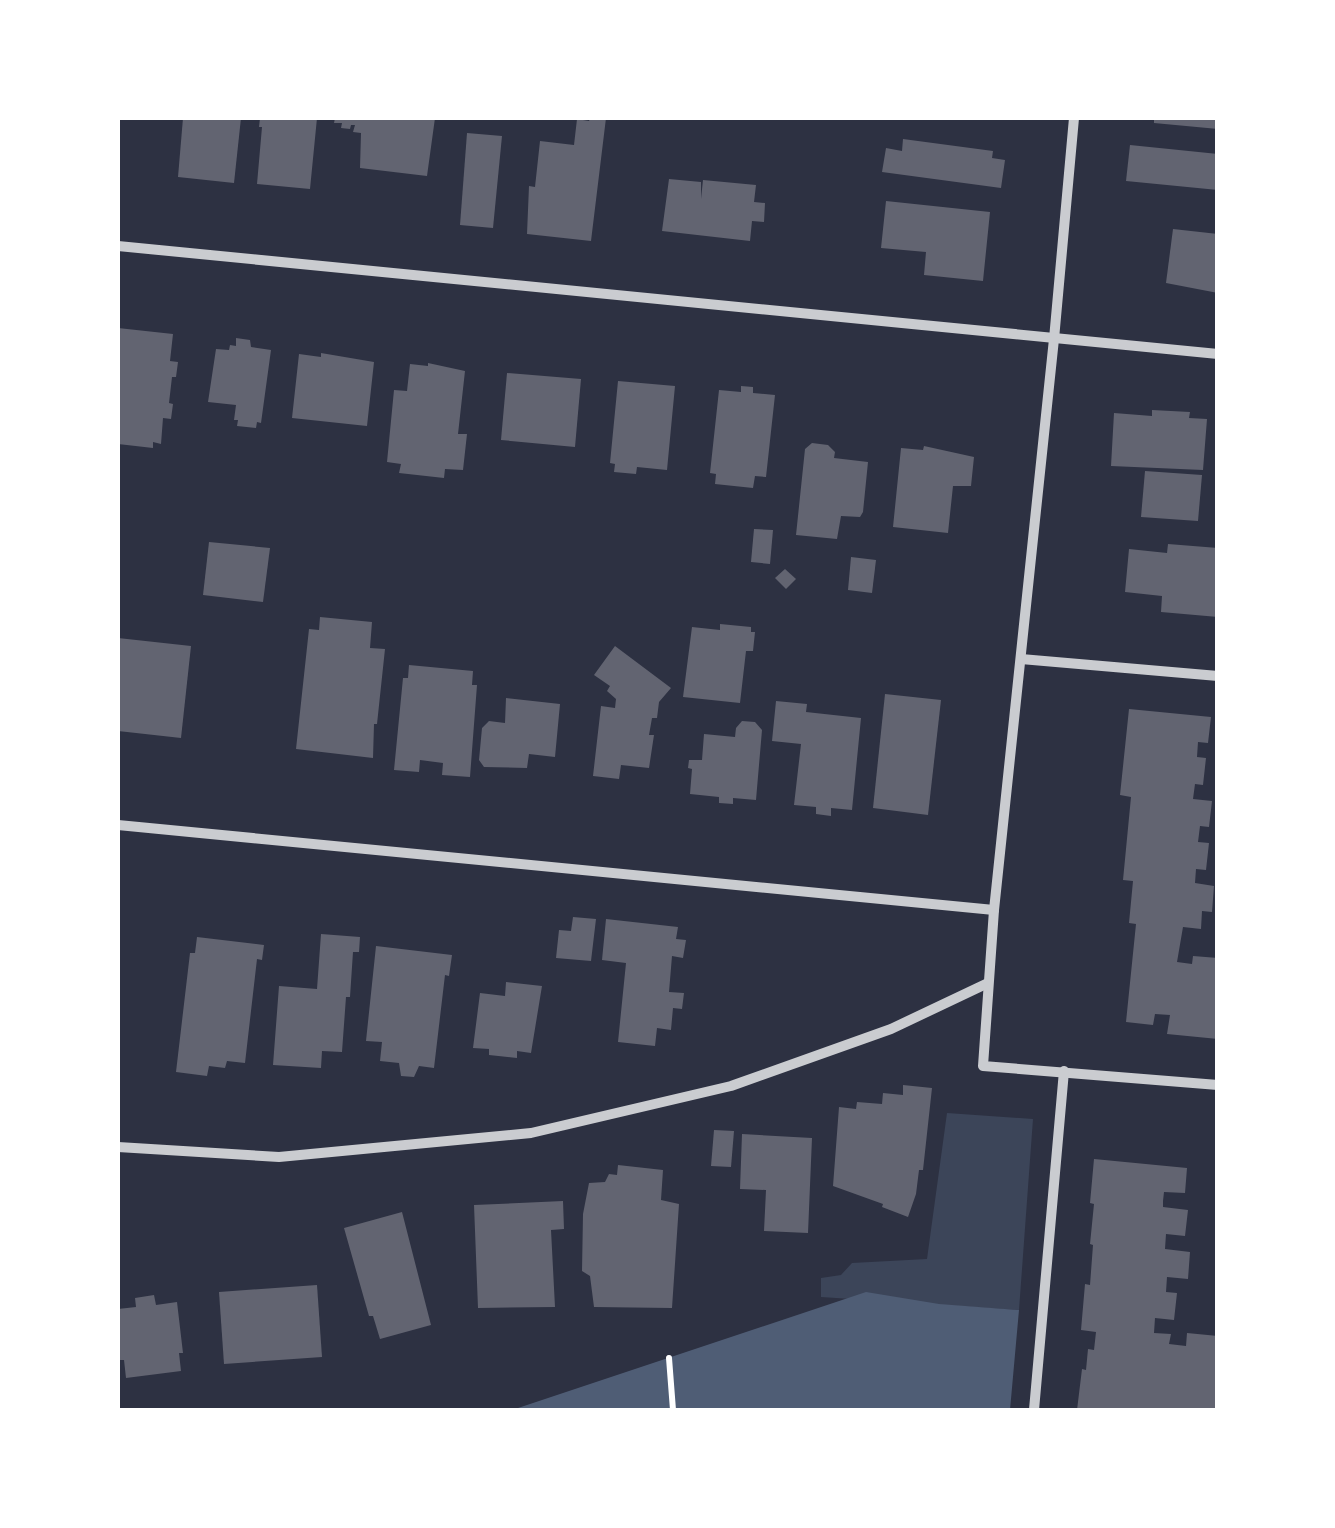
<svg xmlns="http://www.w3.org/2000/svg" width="1335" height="1528" font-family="'Nunito Sans',sans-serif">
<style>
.green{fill:#3c4559}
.water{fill:#4f5d75}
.building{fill:#626471}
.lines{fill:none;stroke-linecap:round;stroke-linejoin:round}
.path{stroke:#fff;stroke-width:6}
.minor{stroke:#caccd0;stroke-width:10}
</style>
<rect width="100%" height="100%" fill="#2d3142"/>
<path class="green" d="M947,1113L1033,1119L1019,1310L821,1297V1278L841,1275L852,1263L927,1259Z"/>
<path class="water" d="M866,1292L939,1304L1019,1310L1010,1410H512Z"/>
<g class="building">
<path d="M183,118H241L234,183L178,177Z"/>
<path d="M260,118H317L310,189L257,184L262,127H259Z"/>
<path d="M335,118H435L427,176L360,168L361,133L353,132L355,125H351L350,129L341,128L342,123H334Z"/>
<path d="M590,118H606L591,241L527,234L529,186L535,187L540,141L574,145L577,119L589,121Z"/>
<path d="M1154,118H1218V129L1154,123Z"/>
<path d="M467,133L502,136L493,228L460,225Z"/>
<path d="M903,139L993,151L992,158L1005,160L1001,188L882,172L886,148L902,151Z"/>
<path d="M1130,145L1218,154V190L1126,181Z"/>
<path d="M669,179L701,182V199L703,180L756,185L754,202L765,203L764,222L752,221L750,241L662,231Z"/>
<path d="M886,201L990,212L983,281L924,275L926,252L881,248Z"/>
<path d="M1173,229L1218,234V293L1166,283Z"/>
<path d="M118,328L173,334L170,361L178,362L176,377H172L169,403L173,404L171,419L163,418L161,444L153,442V448L118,444Z"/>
<path d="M236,338L250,340L251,347L271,350L261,423L257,422L256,428L237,426L238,420H234L236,405L208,402L216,349L229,350L230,345L236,346Z"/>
<path d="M321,353L374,362L367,426L292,418L299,354L321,357Z"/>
<path d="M428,363L465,371L458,434H467L463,470L445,469L444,478L399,473L401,464L387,462L394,390L407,391L410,364L428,366Z"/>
<path d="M507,373L581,379L575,447L501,440Z"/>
<path d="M618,381L675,386L667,470L637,467L636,474L614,472L615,464L610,463Z"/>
<path d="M741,386L753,387V393L775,395L766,477L755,476L753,488L715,484L716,474L710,473L719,390L741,392Z"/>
<path d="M1152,410L1190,412L1189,418L1207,419L1203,470L1111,466L1114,413L1152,416Z"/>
<path d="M812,443L828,445L835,452L834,458L868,462L863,512L860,517L841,516L837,539L796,535L805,449Z"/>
<path d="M924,446L974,457L971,486H953L948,533L893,527L901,448L923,450Z"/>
<path d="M1145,471L1202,475L1198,521L1141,517Z"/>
<path d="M754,529L773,530L770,564L751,562Z"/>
<path d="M209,542L270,548L263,602L203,595Z"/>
<path d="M1168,544L1218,548V617L1161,612L1162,596L1125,592L1129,549L1167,553Z"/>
<path d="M851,557L876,560L872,593L848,590Z"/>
<path d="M785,569L796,579L786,589L775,578Z"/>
<path d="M320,617L372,622L370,648L385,649L377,724H374L373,758L296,749L309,629L319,630Z"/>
<path d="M720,624L751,627V632H755L753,651H746L740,703L683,697L692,627L720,630Z"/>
<path d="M118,638L191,646L181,738L118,731Z"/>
<path d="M615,646L671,688L659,702L657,718H652L649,735H654L649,768L621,765L619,779L593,776L601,706L615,708L616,699L607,691L610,686L594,675Z"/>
<path d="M409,665L473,671L472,685H477L470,777L442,775L443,763L420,760L419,772L394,770L403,678H408Z"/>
<path d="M885,694L941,700L928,815L873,808Z"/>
<path d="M506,698L560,704L555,757L529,754L527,768L484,767L479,760L482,728L489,721L505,723Z"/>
<path d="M776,701L807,704L806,712L861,718L852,810L831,808V816L816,814V807L794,805L801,744L772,741Z"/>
<path d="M1129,709L1211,717L1208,743L1198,742L1197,757L1206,758L1203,785L1195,784L1193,799L1212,801L1209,827L1200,826L1198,842L1209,843L1206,870L1196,869L1195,883L1214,886L1212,912L1202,911L1201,929L1183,927L1177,962L1192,964L1193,956L1218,958V1039L1167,1034L1170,1015L1155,1014L1153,1025L1126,1022L1136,924L1129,923L1133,881L1123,880L1131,797L1120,795Z"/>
<path d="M742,721L755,722L762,730L756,800L733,798V804L719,803V797L690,794L692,769L688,768L689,760H702L704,734L735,737L736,728Z"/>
<path d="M573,917L596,919L591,961L556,958L559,930L571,931Z"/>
<path d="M606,919L678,927L676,939L686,940L683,958L672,956L669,992L684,993L682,1009L673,1008L671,1030L657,1028L655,1046L618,1042L626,963L602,960Z"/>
<path d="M321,934L360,937L359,952H353L350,997H346L342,1052L322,1051L321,1068L273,1065L279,986L317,989Z"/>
<path d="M197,937L264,945L262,960L257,959L245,1063L227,1061L225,1068L209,1066L207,1076L176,1072L190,953H195Z"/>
<path d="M376,946L452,955L449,976L445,975L434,1068L419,1066L414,1077L401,1076L399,1063L380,1061L382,1042L366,1041Z"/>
<path d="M506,982L542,986L531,1053L517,1051V1058L489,1055V1049L473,1048L480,993L505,996Z"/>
<path d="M903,1085L932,1088L923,1170H919L916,1194L908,1217L882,1207L883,1204L833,1186L839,1107L856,1109L857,1102L882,1104L883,1093L903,1095Z"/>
<path d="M714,1130L734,1131L731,1167L711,1166Z"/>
<path d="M742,1134L812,1138L808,1233L764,1231L766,1190L740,1189Z"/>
<path d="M1094,1159L1187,1168L1185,1193L1164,1192L1163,1201V1207L1188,1210L1185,1236L1166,1234L1165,1249L1190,1252L1188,1279L1167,1277L1166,1292L1177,1293L1174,1320L1155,1318L1154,1333L1171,1334L1169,1344L1186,1346L1187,1333L1218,1336V1410H1077L1082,1369L1086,1370L1088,1349L1094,1350L1096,1332L1081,1330L1085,1284L1090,1285L1093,1245L1090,1244L1094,1204L1090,1203Z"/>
<path d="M618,1165L663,1170L661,1200L679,1204L672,1308L594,1307L590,1276L582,1271L583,1214L589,1183L605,1182L609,1174L617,1175Z"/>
<path d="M563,1201L564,1229L551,1230L555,1307L478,1308L474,1205Z"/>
<path d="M402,1212L431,1325L380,1339L373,1316H369L344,1228Z"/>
<path d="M317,1285L322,1357L224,1364L219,1292Z"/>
<path d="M154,1295L156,1305L177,1302L183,1353H179L181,1371L126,1378L124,1360H118V1309L136,1307L135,1298Z"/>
</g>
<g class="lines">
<path class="path" d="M669,1358L673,1410"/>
<g class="minor">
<path d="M1074,118L1054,339L994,910L983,1066L1218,1085"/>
<path d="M118,246L1218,354"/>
<path d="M1021,659L1218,676"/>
<path d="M118,825L994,910"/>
<path d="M118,1147L279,1157L531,1133L731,1086L891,1029L988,983"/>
<path d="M1034,1410L1064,1071"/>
</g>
</g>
<rect width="1335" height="1528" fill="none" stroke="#ffffff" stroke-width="240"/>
</svg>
